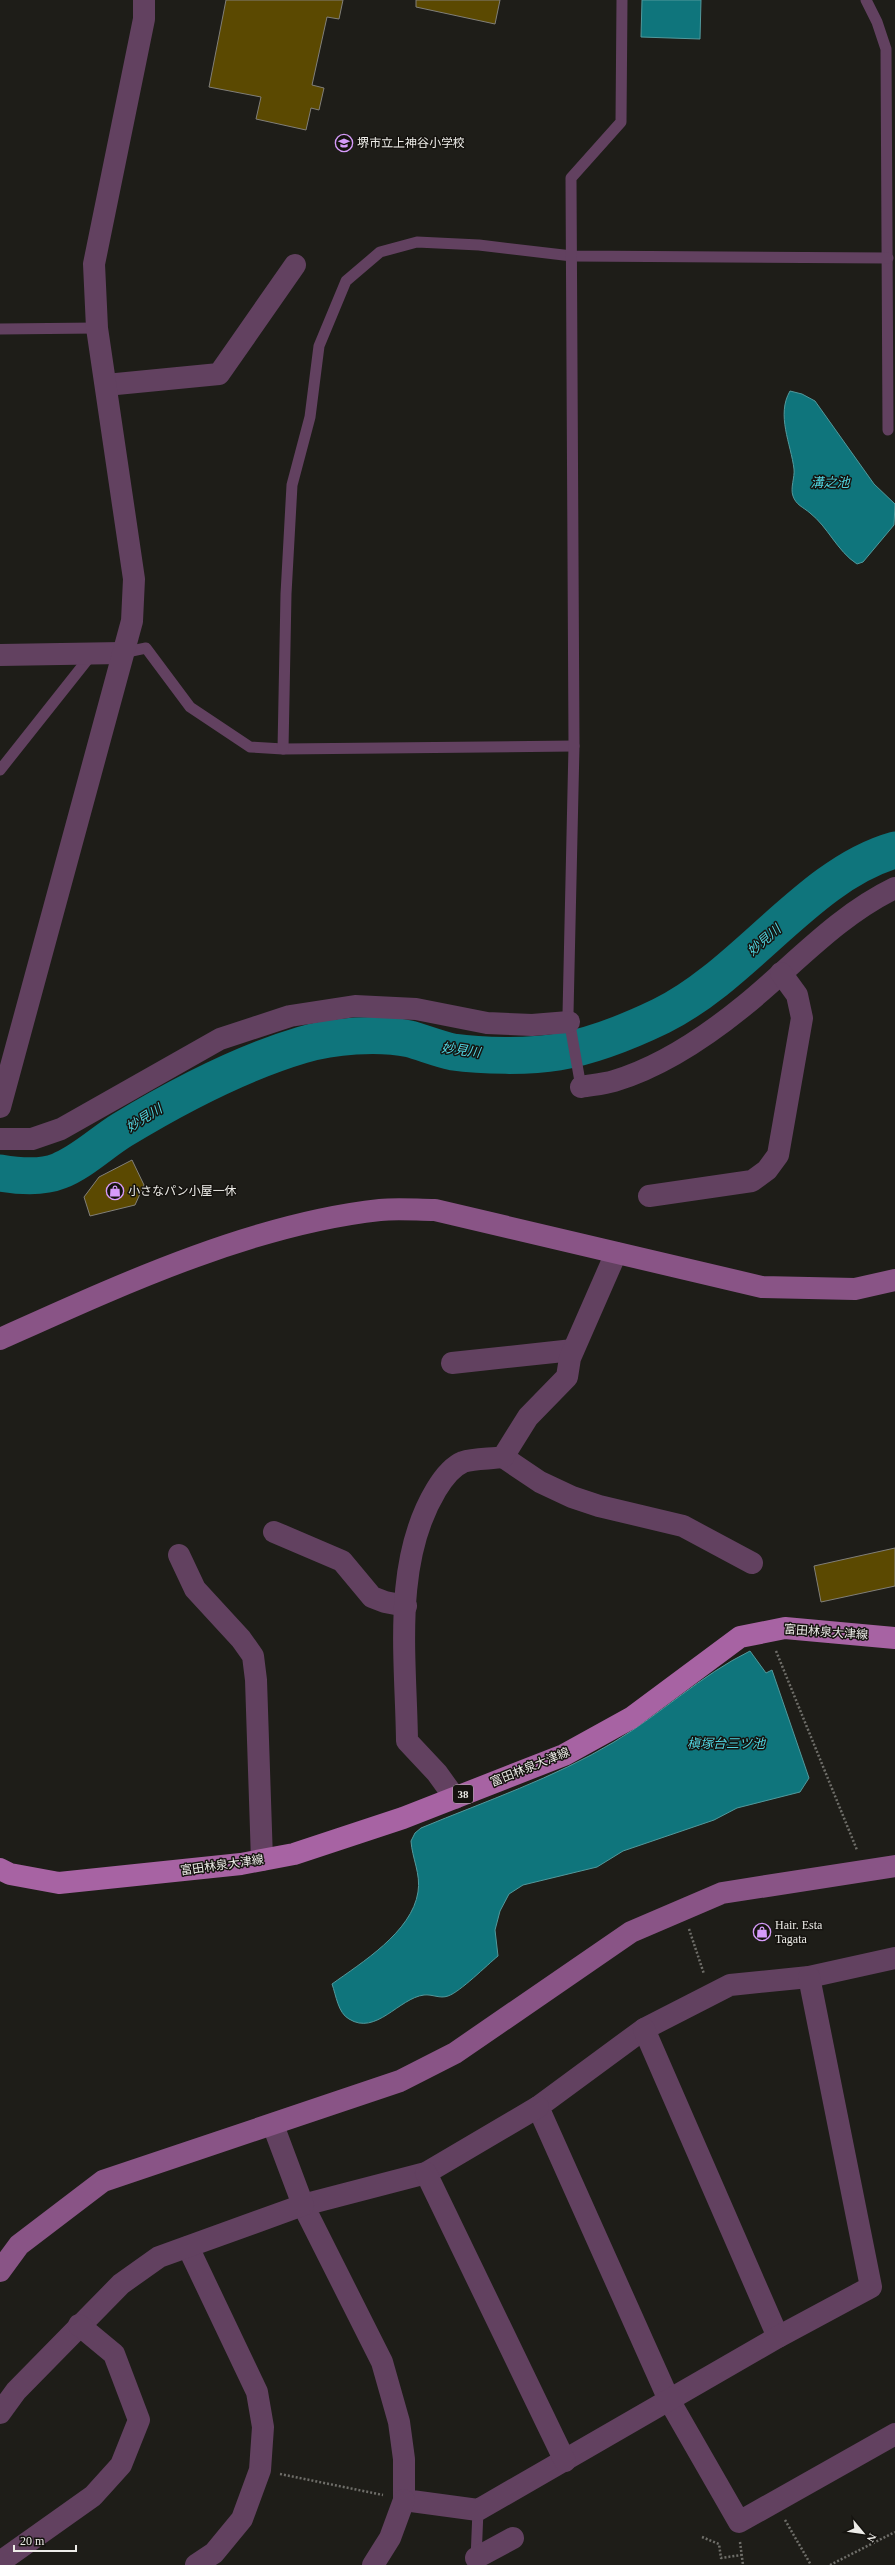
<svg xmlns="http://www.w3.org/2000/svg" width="895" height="2565" font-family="'Times New Roman','Noto Sans JP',serif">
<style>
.water{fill:#0f757c;stroke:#52999c}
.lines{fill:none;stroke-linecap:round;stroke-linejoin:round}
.river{stroke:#0f757c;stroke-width:37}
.building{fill:#5b4901;stroke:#817f79}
.path{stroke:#6f6e69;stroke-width:2.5;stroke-dasharray:2 2;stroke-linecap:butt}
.lane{stroke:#624160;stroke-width:11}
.street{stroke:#624160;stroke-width:22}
.secondary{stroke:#895486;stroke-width:22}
.primary{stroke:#a763a3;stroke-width:22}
.labels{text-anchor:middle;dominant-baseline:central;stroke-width:3;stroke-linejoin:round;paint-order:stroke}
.shield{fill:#15130f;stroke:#acaba7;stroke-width:1}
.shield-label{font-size:11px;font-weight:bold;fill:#edece8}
.poi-label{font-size:12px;fill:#edece8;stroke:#15130f;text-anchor:start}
.street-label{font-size:12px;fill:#edece8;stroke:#15130f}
.water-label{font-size:13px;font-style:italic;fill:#51d5e0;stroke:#15130f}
</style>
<rect width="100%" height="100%" fill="#1e1d18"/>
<g class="water">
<path d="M642,0H701L700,39L641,37Z"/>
<path d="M790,391L802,394L815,401L874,484L895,504L894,525L863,562L857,564C837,551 828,527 810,513C803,507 796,505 793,496C790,488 795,477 794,469C791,444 776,415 790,391Z"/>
<path d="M750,1651L766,1673L772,1670L809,1778L800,1792L737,1808L714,1820L623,1851L597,1867L523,1885L509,1894L500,1911L495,1930L498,1956C487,1965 460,1992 448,1996C440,1999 432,1994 424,1995C399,1998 376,2036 349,2019C338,2013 336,1995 332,1984C361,1963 412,1932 418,1892C421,1874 412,1858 411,1841L415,1833L421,1828C486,1801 554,1778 614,1742C661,1714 701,1675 750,1651Z"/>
</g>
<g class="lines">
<path class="river" d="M0,1173C18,1176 42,1178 59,1171C82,1162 101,1143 122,1130C178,1096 238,1064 302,1045C332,1036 378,1032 410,1039C424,1043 439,1049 453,1052C481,1056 530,1057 558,1052C592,1046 630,1031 661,1016C745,975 809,874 895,850"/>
</g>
<g class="building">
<path d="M226,0H343L339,19L327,17L312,85L324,88L319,110L311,108L306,130L256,119L261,97L209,87Z"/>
<path d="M416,0H500L495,24L416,7Z"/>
<path d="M132,1160L144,1185L135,1205L90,1216L84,1197L99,1177Z"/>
<path d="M895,1548V1586L821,1602L814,1566Z"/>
</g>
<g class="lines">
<g class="path">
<path d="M776,1651L857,1850"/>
<path d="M689,1929L704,1974"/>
<path d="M280,2474L383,2495"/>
<path d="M785,2520L811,2565"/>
<path d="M702,2537L719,2544L721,2558L741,2555"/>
<path d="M740,2542L743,2565"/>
<path d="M830,2565L895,2532"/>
</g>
<g class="lane">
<path d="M866,0L877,22L886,49L888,430"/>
<path d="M0,329L97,328"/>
<path d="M122,653L146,648L190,707L250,747L283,749L574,746"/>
<path d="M283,749L286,594L292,485L310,417L319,346L346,281L380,252L417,242L479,245L572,256L888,258"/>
<path d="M0,770L92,654"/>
<path d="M581,1087L568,1014L574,746L571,178L621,122L622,0"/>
<path d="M476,2560L478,2510"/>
</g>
<g class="street">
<path d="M106,385L219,374L295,265"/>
<path d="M0,655L122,653"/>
<path d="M581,1087C592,1085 604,1084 614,1081C661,1067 707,1036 745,1005C794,965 837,916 895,888"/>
<path d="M0,1107L132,621L134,579L97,328L94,264L144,19V0"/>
<path d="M0,1139H32L61,1129L220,1039L290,1016L355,1006L416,1009L487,1023L532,1025L569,1022"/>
<path d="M649,1196L752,1181L767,1170L778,1155L802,1018L797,995L781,973"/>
<path d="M452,1363L573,1350"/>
<path d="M503,1457L540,1482L572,1497L599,1506L683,1526L752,1563"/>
<path d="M274,1532L342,1561L372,1597L385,1602L406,1606"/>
<path d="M179,1555L195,1589L241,1639L253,1656L256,1680L262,1860"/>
<path d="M455,1798L437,1773L407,1741C406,1659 392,1563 436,1490C442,1480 451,1467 463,1462C474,1458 491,1459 503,1457L528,1417L567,1377L570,1358L616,1253"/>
<path d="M895,1958L809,1977L730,1985L644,2029L538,2107L669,2400L739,2522L895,2434"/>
<path d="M644,2029L778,2337"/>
<path d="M538,2107L426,2173L303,2205L382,2362L399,2422L404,2459V2500L478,2510L778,2337L871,2287L809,1977"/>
<path d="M426,2173L565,2461"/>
<path d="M188,2247L257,2392L263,2427L260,2470L242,2519L214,2553L196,2565"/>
<path d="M0,2413L16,2391L121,2284L159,2257L303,2205L273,2125"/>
<path d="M476,2558L513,2538"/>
<path d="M0,2562L93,2496L121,2465L139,2420L114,2354L79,2325"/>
<path d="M373,2565L390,2538L404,2500"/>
</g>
<g class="secondary">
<path d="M0,1339C118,1286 251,1224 380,1210C398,1208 417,1210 435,1210L762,1287L855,1289L895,1280"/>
<path d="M0,2271L19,2245L103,2181L400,2081L455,2053L631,1932L722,1893L895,1866"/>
</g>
<path class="primary" d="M0,1869L10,1874L59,1883L241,1864L294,1854L403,1818L564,1755L631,1718L740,1637L785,1628L895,1638"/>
</g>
<defs>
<symbol id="school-ring" viewBox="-11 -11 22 22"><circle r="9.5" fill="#15130f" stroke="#d69bfa" stroke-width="1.5"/><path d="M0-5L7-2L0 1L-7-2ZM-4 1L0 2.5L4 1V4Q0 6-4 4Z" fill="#d69bfa"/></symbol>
<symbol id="shop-ring" viewBox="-11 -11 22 22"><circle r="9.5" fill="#15130f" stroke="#d69bfa" stroke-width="1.5"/><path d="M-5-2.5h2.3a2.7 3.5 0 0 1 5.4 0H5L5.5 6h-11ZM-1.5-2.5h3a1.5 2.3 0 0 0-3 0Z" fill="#d69bfa"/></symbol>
</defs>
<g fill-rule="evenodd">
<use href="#school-ring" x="334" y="133" width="20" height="20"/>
<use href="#shop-ring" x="105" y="1181" width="20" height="20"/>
<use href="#shop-ring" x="752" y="1922" width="20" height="20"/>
</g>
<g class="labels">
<rect class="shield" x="453" y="1785" width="20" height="18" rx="3"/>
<g class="shield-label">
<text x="463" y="1794">38</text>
</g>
<g class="poi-label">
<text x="357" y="143">堺市立上神谷小学校</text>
<text x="128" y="1191">小さなパン小屋一休</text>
<text x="775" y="1925">Hair. Esta<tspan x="775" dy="14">Tagata</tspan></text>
</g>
<g class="street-label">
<text transform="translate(826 1632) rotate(4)">富田林泉大津線</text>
<text transform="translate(530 1767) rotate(-22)">富田林泉大津線</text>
<text transform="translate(222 1865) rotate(-8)">富田林泉大津線</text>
</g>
<g class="water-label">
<text x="830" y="482">溝之池</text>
<text transform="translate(764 940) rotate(-41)">妙見川</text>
<text transform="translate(461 1050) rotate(8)">妙見川</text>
<text transform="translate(144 1118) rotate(-32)">妙見川</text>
<text x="726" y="1743">槇塚台三ツ池</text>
</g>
</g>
<g transform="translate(863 2533) rotate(119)" stroke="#15130f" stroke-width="3" paint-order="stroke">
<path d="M0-3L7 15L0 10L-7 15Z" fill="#edece8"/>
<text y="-6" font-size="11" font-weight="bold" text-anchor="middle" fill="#edece8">N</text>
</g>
<path d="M14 2545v6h62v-6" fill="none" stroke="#edece8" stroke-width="2"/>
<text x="20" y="2545" font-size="12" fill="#edece8" stroke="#15130f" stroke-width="3" paint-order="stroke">20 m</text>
</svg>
